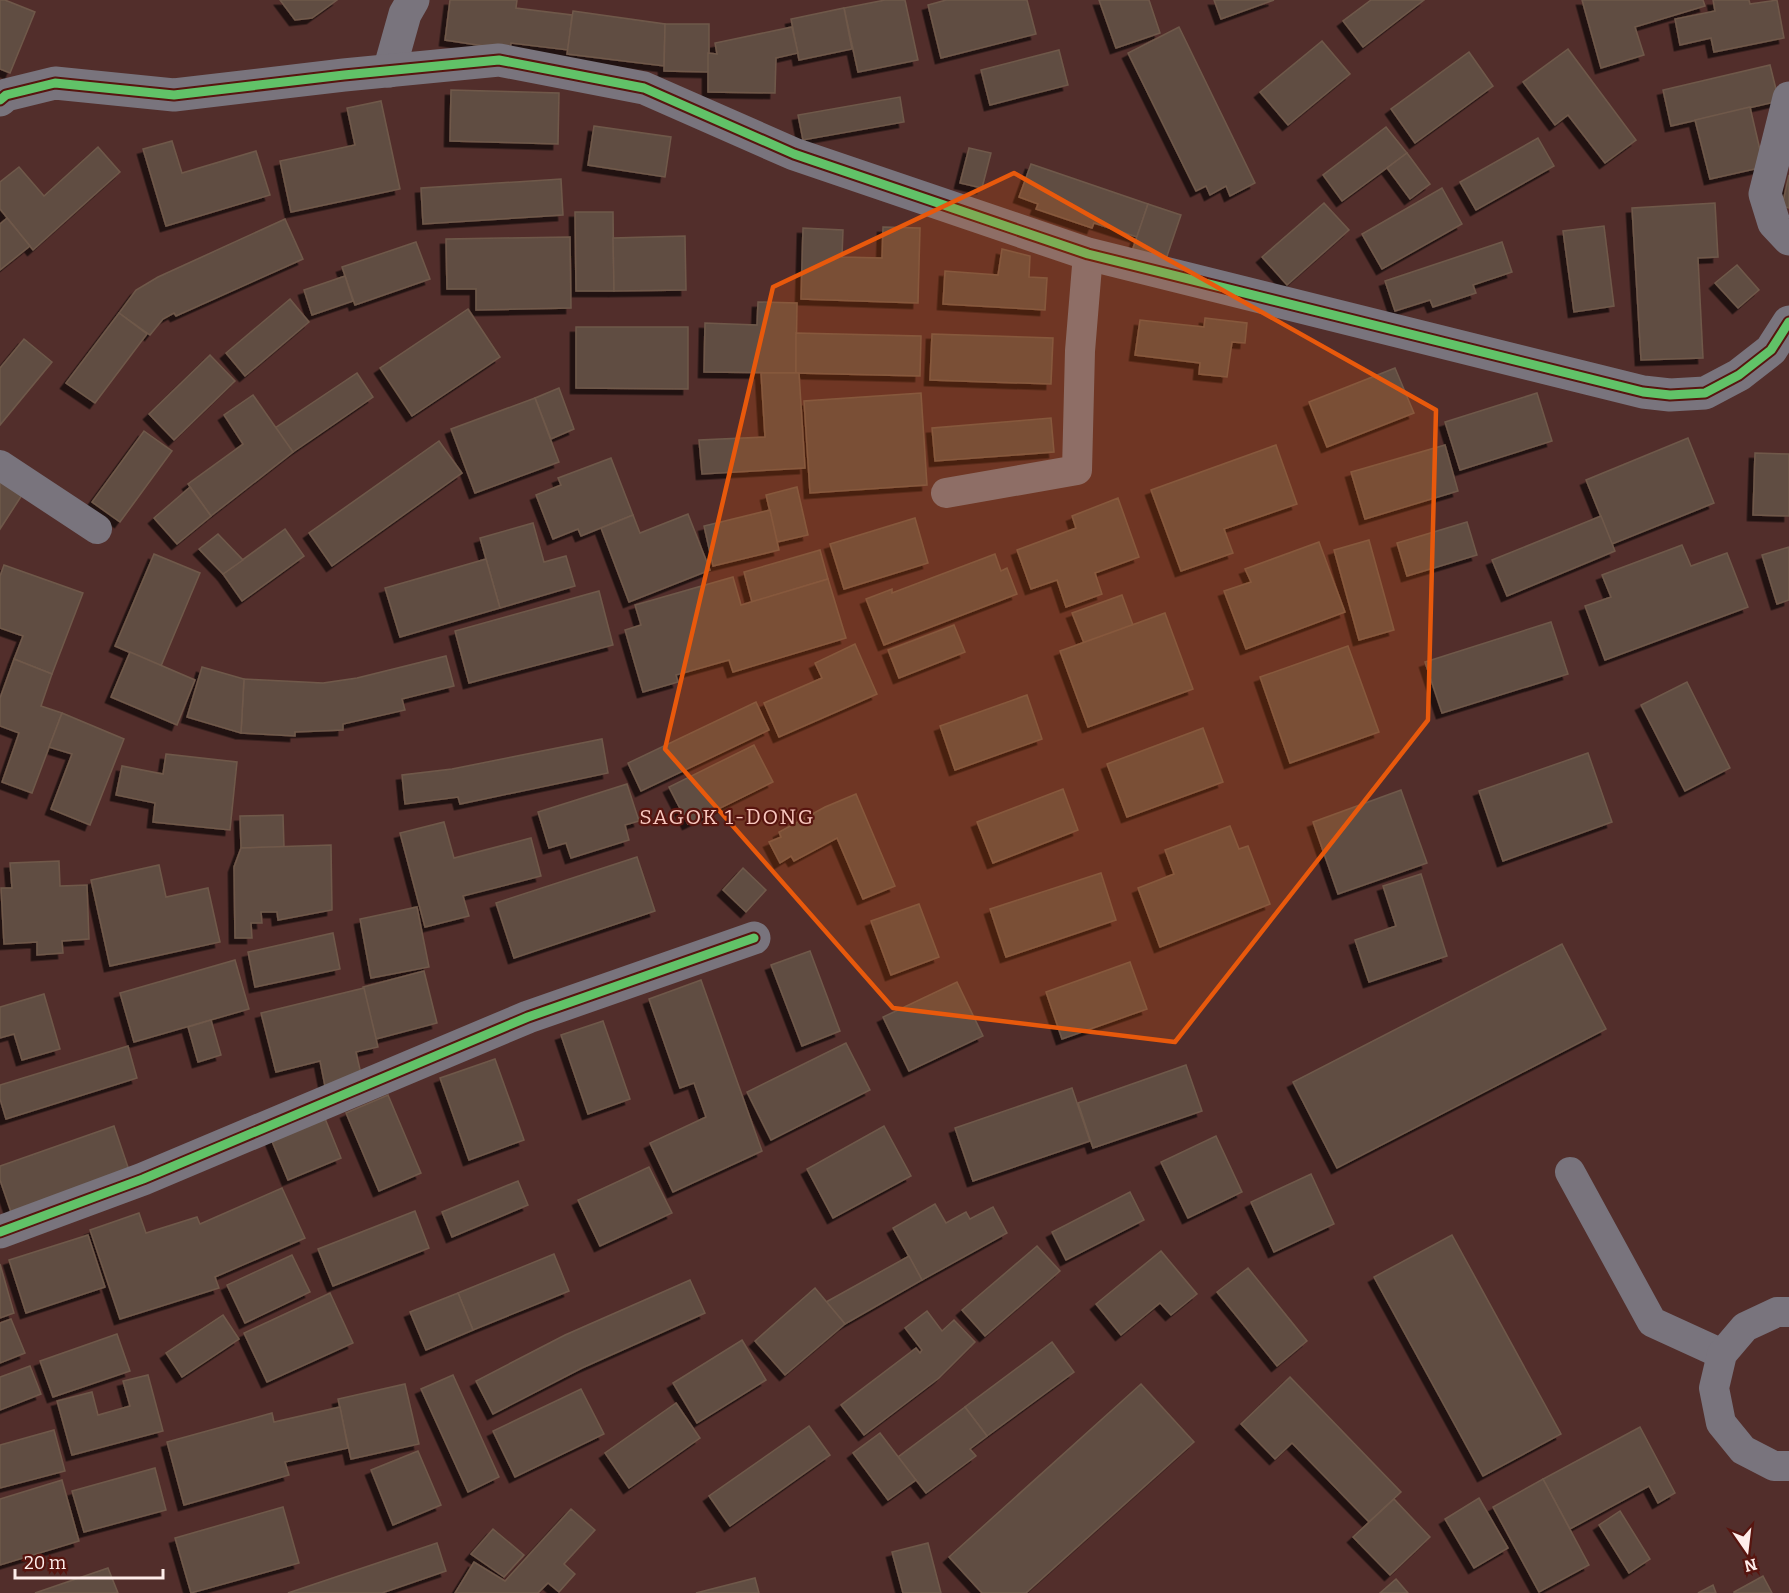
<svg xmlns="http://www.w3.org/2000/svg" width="1789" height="1593" font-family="Bitter,serif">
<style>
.building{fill:#614e43;stroke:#6f594a;stroke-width:1.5;filter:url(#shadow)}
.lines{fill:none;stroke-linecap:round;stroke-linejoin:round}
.service{stroke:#79747d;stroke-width:30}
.minor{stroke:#79747d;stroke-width:33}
.cycleway-casing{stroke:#57150f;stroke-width:13}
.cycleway{stroke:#61c268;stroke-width:9}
.marked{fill:#e8590c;fill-opacity:0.2;stroke:#e8590c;stroke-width:4.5;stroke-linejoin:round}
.labels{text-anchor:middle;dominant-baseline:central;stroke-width:4.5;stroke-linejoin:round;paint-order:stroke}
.quarter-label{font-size:21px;letter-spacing:1.5px;fill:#f8c7be;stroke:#57150f}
</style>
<defs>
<filter id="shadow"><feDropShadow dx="-5.5" dy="5.5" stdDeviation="0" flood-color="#0009"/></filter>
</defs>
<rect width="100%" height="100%" fill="#522e2b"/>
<g class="building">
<path d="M0,0H5L35,12L10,73L0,69Z"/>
<path d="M280,0H337L312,18L295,20Z"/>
<path d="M450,0H517L516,8L572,15L568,50L511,43L510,50L445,40Z"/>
<path d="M885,0H905L918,60L858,72L844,8Z"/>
<path d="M946,0H1027L1036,34L941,58L928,5Z"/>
<path d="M1099,0H1149L1160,33L1116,48Z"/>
<path d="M1214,0H1274L1221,19Z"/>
<path d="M1371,0H1424L1363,47L1343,21Z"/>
<path d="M1582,0H1703L1705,6L1635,27L1644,55L1601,68Z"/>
<path d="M1713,0H1749L1750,4L1777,0L1784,38L1714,52L1711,38L1680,45L1675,19L1715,11Z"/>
<path d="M844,8L852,49L799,60L791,19Z"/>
<path d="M573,11L665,24L664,66L567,54Z"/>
<path d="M665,24H709V72L664,71Z"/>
<path d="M792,27L798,53L776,58L775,93L708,92V53L717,54L715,43Z"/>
<path d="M1179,27L1255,183L1230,196L1226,186L1210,195L1206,186L1196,191L1128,53Z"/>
<path d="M1322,41L1350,74L1288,125L1260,92Z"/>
<path d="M1568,49L1636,140L1605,163L1568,115L1555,125L1523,82Z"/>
<path d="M1059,50L1068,85L990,105L981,70Z"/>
<path d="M1469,52L1493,86L1415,143L1391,109Z"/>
<path d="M1770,65L1779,101L1671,126L1663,90Z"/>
<path d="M451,90L559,93L558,144L450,141Z"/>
<path d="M900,97L904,122L803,140L798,115Z"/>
<path d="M381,101L400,189L291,212L280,161L355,145L347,108Z"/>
<path d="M1750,107L1764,167L1710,179L1695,120Z"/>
<path d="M594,126L671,137L665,177L588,165Z"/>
<path d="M1386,127L1407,153L1342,201L1323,175Z"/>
<path d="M1538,138L1554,166L1476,210L1460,182Z"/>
<path d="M172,141L182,173L256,151L270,195L166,226L143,149Z"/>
<path d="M98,147L120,172L33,250L0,209V182L19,167L44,196Z"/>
<path d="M969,148L991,153L982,188L960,183Z"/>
<path d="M1407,153L1430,184L1410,199L1387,168Z"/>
<path d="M1031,164L1148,204L1137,237L1094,223L1092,228L1036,209L1038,204L1019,197Z"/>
<path d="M1789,175V208L1782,206Z"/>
<path d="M561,179L563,215L423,224L421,188Z"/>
<path d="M1442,188L1462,224L1382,269L1362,234Z"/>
<path d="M1324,203L1349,230L1287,285L1262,257Z"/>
<path d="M1715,203L1718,257L1698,258L1703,358L1641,360L1632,208Z"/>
<path d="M1148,204L1181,215L1164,265L1131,254Z"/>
<path d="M575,212H613L614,291H576Z"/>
<path d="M7,218L30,246L0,270V224Z"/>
<path d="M285,219L303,259L176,316L174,313L163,319L150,335L119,313L136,290L158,277Z"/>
<path d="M1604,226L1614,306L1574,312L1563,231Z"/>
<path d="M883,227L920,228L918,303L801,299L803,228L843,230L842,257L882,258Z"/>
<path d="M685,236L686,290L614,291L613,238Z"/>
<path d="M570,237L571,308L476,310V289H447L446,239Z"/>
<path d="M416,242L430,279L355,305L342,267Z"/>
<path d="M1502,242L1512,272L1473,285L1476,293L1433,307L1430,300L1395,311L1385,281Z"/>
<path d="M1002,249L1030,256L1029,277L1047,278L1045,310L943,304L945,271L998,275Z"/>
<path d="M1737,265L1759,290L1738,308L1715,283Z"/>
<path d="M345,276L353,301L312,315L304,290Z"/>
<path d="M290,299L309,322L245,376L226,353Z"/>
<path d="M758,302L797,303L796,373L704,372L705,323L757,325Z"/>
<path d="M468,309L500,357L412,416L380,368Z"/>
<path d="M119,313L147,334L95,403L66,383Z"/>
<path d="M1205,318L1247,323L1245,343L1232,342L1227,377L1199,374L1200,363L1135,355L1140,320L1204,327Z"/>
<path d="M576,327H688V389L576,388Z"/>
<path d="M796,333L921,336L920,376L796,373Z"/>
<path d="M932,334L1053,338L1051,384L930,380Z"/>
<path d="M24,339L52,362L0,425V368Z"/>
<path d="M210,355L235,381L174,440L149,414Z"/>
<path d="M1395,368L1414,413L1327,447L1309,402Z"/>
<path d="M357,373L373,397L293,452L275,428Z"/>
<path d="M761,373H799L805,468L702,474L699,440L765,437Z"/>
<path d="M559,388L574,429L551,439L535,398Z"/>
<path d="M921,393L927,485L810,493L804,401Z"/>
<path d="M1537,393L1552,441L1460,470L1445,422Z"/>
<path d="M253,395L293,452L211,516L188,484L243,444L224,415Z"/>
<path d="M535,398L559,462L475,493L451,429Z"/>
<path d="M1051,418L1054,452L935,461L932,428Z"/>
<path d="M144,431L172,451L120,522L92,502Z"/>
<path d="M1688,438L1714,503L1612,544L1586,480Z"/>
<path d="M439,441L462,473L332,566L309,533Z"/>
<path d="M1276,445L1297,504L1224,529L1233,553L1181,571L1151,490Z"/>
<path d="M1445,445L1458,491L1365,519L1351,472Z"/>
<path d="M1755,453L1789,454V516L1753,515Z"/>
<path d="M611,458L633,515L581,536L578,529L553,539L536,495L561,485L558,478Z"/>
<path d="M0,477L24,492L0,529Z"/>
<path d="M190,487L211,516L177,544L154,518Z"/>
<path d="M797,487L808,535L777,542L766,495Z"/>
<path d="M1118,498L1139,557L1095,573L1102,594L1066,607L1057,580L1031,589L1017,550L1076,528L1072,516Z"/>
<path d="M770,510L779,550L713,566L704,526Z"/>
<path d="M688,514L710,570L629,602L601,528L633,515L640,533Z"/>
<path d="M1601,516L1615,551L1507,596L1492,560Z"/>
<path d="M915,518L928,563L844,589L830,544Z"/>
<path d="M1467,522L1477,555L1407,576L1397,543Z"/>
<path d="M533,523L544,562L566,556L575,586L500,608L480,538Z"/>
<path d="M285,529L304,556L242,601L223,574Z"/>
<path d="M218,534L243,560L223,574L199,549Z"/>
<path d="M1369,540L1394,630L1359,640L1334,550Z"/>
<path d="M1319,542L1345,612L1246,649L1224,591L1251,582L1245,569Z"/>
<path d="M1682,545L1691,566L1727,553L1748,607L1605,660L1585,606L1611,597L1602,575Z"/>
<path d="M1789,547V600L1777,604L1762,555Z"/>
<path d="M820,550L828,579L752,602L744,572Z"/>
<path d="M154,554L200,573L161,666L115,646Z"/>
<path d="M995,554L1001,571L1007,568L1017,594L884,645L866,599L892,589V593Z"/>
<path d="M486,559L500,608L400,637L385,588Z"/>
<path d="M4,565L83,593L52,674L14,659L23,636L0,628V576Z"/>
<path d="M733,577L741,605L828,579L846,638L733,672L729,660L676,675L678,682L643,692L625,630L641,625L635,605Z"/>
<path d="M599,591L613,645L469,683L455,631Z"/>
<path d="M1122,595L1133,625L1084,643L1072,613Z"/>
<path d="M1165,613L1193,689L1088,727L1060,651Z"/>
<path d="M1551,622L1568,674L1442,713L1425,662Z"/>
<path d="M954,625L965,652L899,678L888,650Z"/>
<path d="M855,644L877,694L779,737L764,703L822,678L815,663Z"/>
<path d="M1348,646L1379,732L1290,763L1260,677Z"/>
<path d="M130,652L195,680L177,725L111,697Z"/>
<path d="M446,656L454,686L402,699L405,710L343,724V730L295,732V736L241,733L244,679L323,683L357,678Z"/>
<path d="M14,659L52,674L41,706L62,713L32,793L2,782L19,733L0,726V698Z"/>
<path d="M202,667L244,679L241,733L187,717Z"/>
<path d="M1687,682L1730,768L1685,791L1641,705Z"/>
<path d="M1027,695L1042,739L955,770L940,726Z"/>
<path d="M756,702L769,730L641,791L628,763Z"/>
<path d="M62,713L124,739L90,825L51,809L72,754L49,747Z"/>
<path d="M1203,728L1223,782L1127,817L1107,764Z"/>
<path d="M602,739L608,773L460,804L458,797L405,804L402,775L452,769Z"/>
<path d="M754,745L773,782L688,824L669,787Z"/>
<path d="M1588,753L1612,822L1503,861L1479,791Z"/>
<path d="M166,754L237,762L230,830L153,822L155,803L116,795L122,766L163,774Z"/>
<path d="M627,784L639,821L625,825L629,840L571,858L566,843L549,848L538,812Z"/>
<path d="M1063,789L1078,830L993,863L977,822Z"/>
<path d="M1401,790L1427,863L1338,894L1313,822Z"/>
<path d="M856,794L895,886L863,899L837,838L794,861L791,856L780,863L769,842L781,837L779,832L825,807Z"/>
<path d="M283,815L284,847L241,848L240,816Z"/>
<path d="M444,822L454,858L531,838L541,876L463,896L469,916L425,927L400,833Z"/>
<path d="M1230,826L1239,849L1248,846L1270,904L1160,947L1138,888L1174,874L1165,850Z"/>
<path d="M331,845L332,910L278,920L277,912H261L262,923H251L252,938H235L234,867L241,848Z"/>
<path d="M637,857L655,911L514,958L496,903Z"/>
<path d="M59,861L60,886L87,885L89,939L62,941L63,953L37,955V942L4,944L1,888H12L10,863Z"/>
<path d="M159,865L166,897L208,888L220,942L110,966L91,880Z"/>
<path d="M743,868L766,890L746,912L723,890Z"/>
<path d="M1101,873L1116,920L1006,957L990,909Z"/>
<path d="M1421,874L1447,956L1369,982L1355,940L1396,926L1383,886Z"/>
<path d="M919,904L939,957L891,975L871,921Z"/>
<path d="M417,907L429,967L371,978L360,919Z"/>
<path d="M333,933L340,969L255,987L248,952Z"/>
<path d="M1562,944L1606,1029L1337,1168L1293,1082Z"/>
<path d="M810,951L840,1031L802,1046L771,965Z"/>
<path d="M235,960L249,1009L134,1042L120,993Z"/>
<path d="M1130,962L1147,1009L1062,1039L1046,992Z"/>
<path d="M424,971L437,1023L376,1039L363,987Z"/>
<path d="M701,980L762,1151L673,1192L650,1143L706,1117L694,1083L680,1088L649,999Z"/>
<path d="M957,982L983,1036L909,1071L883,1017Z"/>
<path d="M364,988L378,1047L356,1052L361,1074L325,1086L320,1061L276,1072L261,1013Z"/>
<path d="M44,994L60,1049L22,1060L14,1034L0,1038V1007Z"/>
<path d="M211,1020L221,1055L198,1062L188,1027Z"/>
<path d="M603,1021L630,1099L588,1114L561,1035Z"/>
<path d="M846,1043L870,1090L771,1140L747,1092Z"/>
<path d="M128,1046L137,1078L6,1119L0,1099V1085Z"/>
<path d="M495,1059L524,1140L469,1160L440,1078Z"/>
<path d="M1186,1065L1202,1111L1093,1148L1078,1103Z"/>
<path d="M1072,1088L1090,1141L973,1181L955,1128Z"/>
<path d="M388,1095L421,1173L379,1191L346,1113Z"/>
<path d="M324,1116L341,1158L288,1180L271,1139Z"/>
<path d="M114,1126L130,1173L12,1215L0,1180V1166Z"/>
<path d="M884,1126L911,1176L833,1218L807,1169Z"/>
<path d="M1216,1136L1242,1192L1188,1218L1161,1162Z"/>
<path d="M649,1167L672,1213L600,1246L578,1200Z"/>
<path d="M1311,1174L1334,1224L1274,1252L1251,1202Z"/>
<path d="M518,1181L528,1205L452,1237L442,1212Z"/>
<path d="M282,1188L305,1238L215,1277L219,1288L120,1319L90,1230L139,1213L146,1233L197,1217L200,1224Z"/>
<path d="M1130,1192L1144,1220L1066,1260L1052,1232Z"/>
<path d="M935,1204L946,1223L966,1212L970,1219L993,1207L1007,1233L922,1280L893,1228Z"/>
<path d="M415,1211L429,1248L333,1286L318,1249Z"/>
<path d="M88,1235L105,1287L26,1313L9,1260Z"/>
<path d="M1452,1235L1561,1434L1483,1476L1374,1277Z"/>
<path d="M1037,1246L1060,1271L985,1336L962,1310Z"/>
<path d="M1161,1251L1197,1294L1171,1315L1160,1303L1121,1335L1096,1304Z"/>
<path d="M554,1254L569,1291L473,1330L458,1293Z"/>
<path d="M292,1255L310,1292L245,1323L227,1285Z"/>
<path d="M909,1256L922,1280L845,1324L826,1302Z"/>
<path d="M0,1264L14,1313L0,1318Z"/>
<path d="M1248,1268L1307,1341L1277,1366L1217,1292Z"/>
<path d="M690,1280L705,1313L582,1368L493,1414L476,1381L565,1335Z"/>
<path d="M815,1288L845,1324L785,1375L755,1341Z"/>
<path d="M330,1293L353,1343L267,1382L244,1333Z"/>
<path d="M458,1293L473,1330L426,1350L410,1312Z"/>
<path d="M927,1311L942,1331L954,1320L975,1342L939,1378L864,1435L841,1405L916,1348L920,1353L922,1350L905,1328Z"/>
<path d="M223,1315L239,1339L182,1377L166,1353Z"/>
<path d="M11,1319L25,1353L0,1363V1323Z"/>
<path d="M117,1334L130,1371L53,1397L40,1361Z"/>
<path d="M742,1340L766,1380L697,1423L673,1383Z"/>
<path d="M1052,1342L1074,1372L987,1436L965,1407Z"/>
<path d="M30,1366L41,1394L0,1410V1377Z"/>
<path d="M148,1375L163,1431L72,1455L57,1401L92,1392L98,1415L130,1406L123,1381Z"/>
<path d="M453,1375L499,1477L468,1492L421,1389Z"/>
<path d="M1290,1377L1401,1492L1369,1522L1292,1443L1275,1459L1241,1424Z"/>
<path d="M405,1384L419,1444L351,1459L338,1399Z"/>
<path d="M1141,1384L1194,1442L1026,1593H982L949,1557Z"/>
<path d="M581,1389L604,1434L515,1477L493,1431Z"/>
<path d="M676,1403L700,1438L629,1488L605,1453Z"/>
<path d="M340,1407L348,1448L285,1462L289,1475L184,1505L167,1442L272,1413L274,1422Z"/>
<path d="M965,1407L987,1436L970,1449L976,1456L926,1493L898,1457Z"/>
<path d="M809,1426L830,1455L730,1526L709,1496Z"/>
<path d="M1640,1427L1675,1493L1658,1503L1649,1486L1570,1529L1543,1479Z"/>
<path d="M54,1430L65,1471L0,1488V1445Z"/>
<path d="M880,1433L916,1480L888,1500L853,1453Z"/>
<path d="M418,1451L441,1505L393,1525L371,1470Z"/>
<path d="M155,1468L166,1510L84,1532L72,1491Z"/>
<path d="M1543,1479L1589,1565L1539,1592L1493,1507Z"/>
<path d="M62,1480L79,1541L0,1565V1499Z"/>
<path d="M1479,1498L1508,1548L1474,1568L1445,1519Z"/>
<path d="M1394,1499L1430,1537L1390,1575L1353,1537Z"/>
<path d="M283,1507L299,1563L191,1593L175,1538Z"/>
<path d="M571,1509L595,1530L564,1564L575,1574L559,1592L548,1583L538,1593H455L474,1562L505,1581Z"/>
<path d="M1620,1511L1650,1559L1629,1573L1599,1525Z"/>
<path d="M493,1529L524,1555L504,1577L471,1554Z"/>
<path d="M437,1543L446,1571L382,1593H288Z"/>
<path d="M928,1543L941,1593H903L892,1552Z"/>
<path d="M108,1568L118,1593H35Z"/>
<path d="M1763,1576L1772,1593H1734V1592Z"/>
<path d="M755,1578L759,1593H696Z"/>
<path d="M1396,1579L1408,1593H1380Z"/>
<path d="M1713,1585L1716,1593H1698Z"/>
</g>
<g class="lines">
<g class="service">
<path d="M0,465L97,529"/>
<path d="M946,493L1077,470L1080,351L1088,254"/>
<path d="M1570,1172L1652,1322L1722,1354"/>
<path d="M1789,1312H1777L1745,1327L1722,1354L1714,1388L1721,1423L1743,1450L1774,1466H1789"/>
</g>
<g class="minor">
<path d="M389,71L405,14L413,0"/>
<path d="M1789,98L1765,194L1774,223L1789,239"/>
<path d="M0,100L6,95L55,83L174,95L344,75L499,60L644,88L794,154L1088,254L1643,392L1670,395L1705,393L1739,375L1771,350L1789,322"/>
<path d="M0,1232L143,1179L528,1017L754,938"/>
</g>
<defs>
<g id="cycleway">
<path d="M0,100L6,95L55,83L174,95L344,75L499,60L644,88L794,154L1088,254L1643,392L1670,395L1705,393L1739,375L1771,350L1789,322"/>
<path d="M0,1232L143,1179L528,1017L754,938"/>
</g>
</defs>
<use href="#cycleway" class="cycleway-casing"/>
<use href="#cycleway" class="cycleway"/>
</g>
<path class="marked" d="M1014,173L1436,410L1428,720L1175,1042L893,1008L665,749L773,287Z"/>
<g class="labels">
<g class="quarter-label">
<text x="727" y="817">SAGOK 1-DONG</text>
</g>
</g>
<g transform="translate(1747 1551) rotate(166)" stroke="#57150f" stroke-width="4.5" paint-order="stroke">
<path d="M0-4.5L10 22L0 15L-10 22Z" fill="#feedea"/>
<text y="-9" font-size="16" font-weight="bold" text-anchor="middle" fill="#feedea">N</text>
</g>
<path d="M15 1569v9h148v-9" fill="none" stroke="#feedea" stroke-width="3"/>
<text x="24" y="1569" font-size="18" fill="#feedea" stroke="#57150f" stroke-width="4.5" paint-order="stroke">20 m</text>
</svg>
